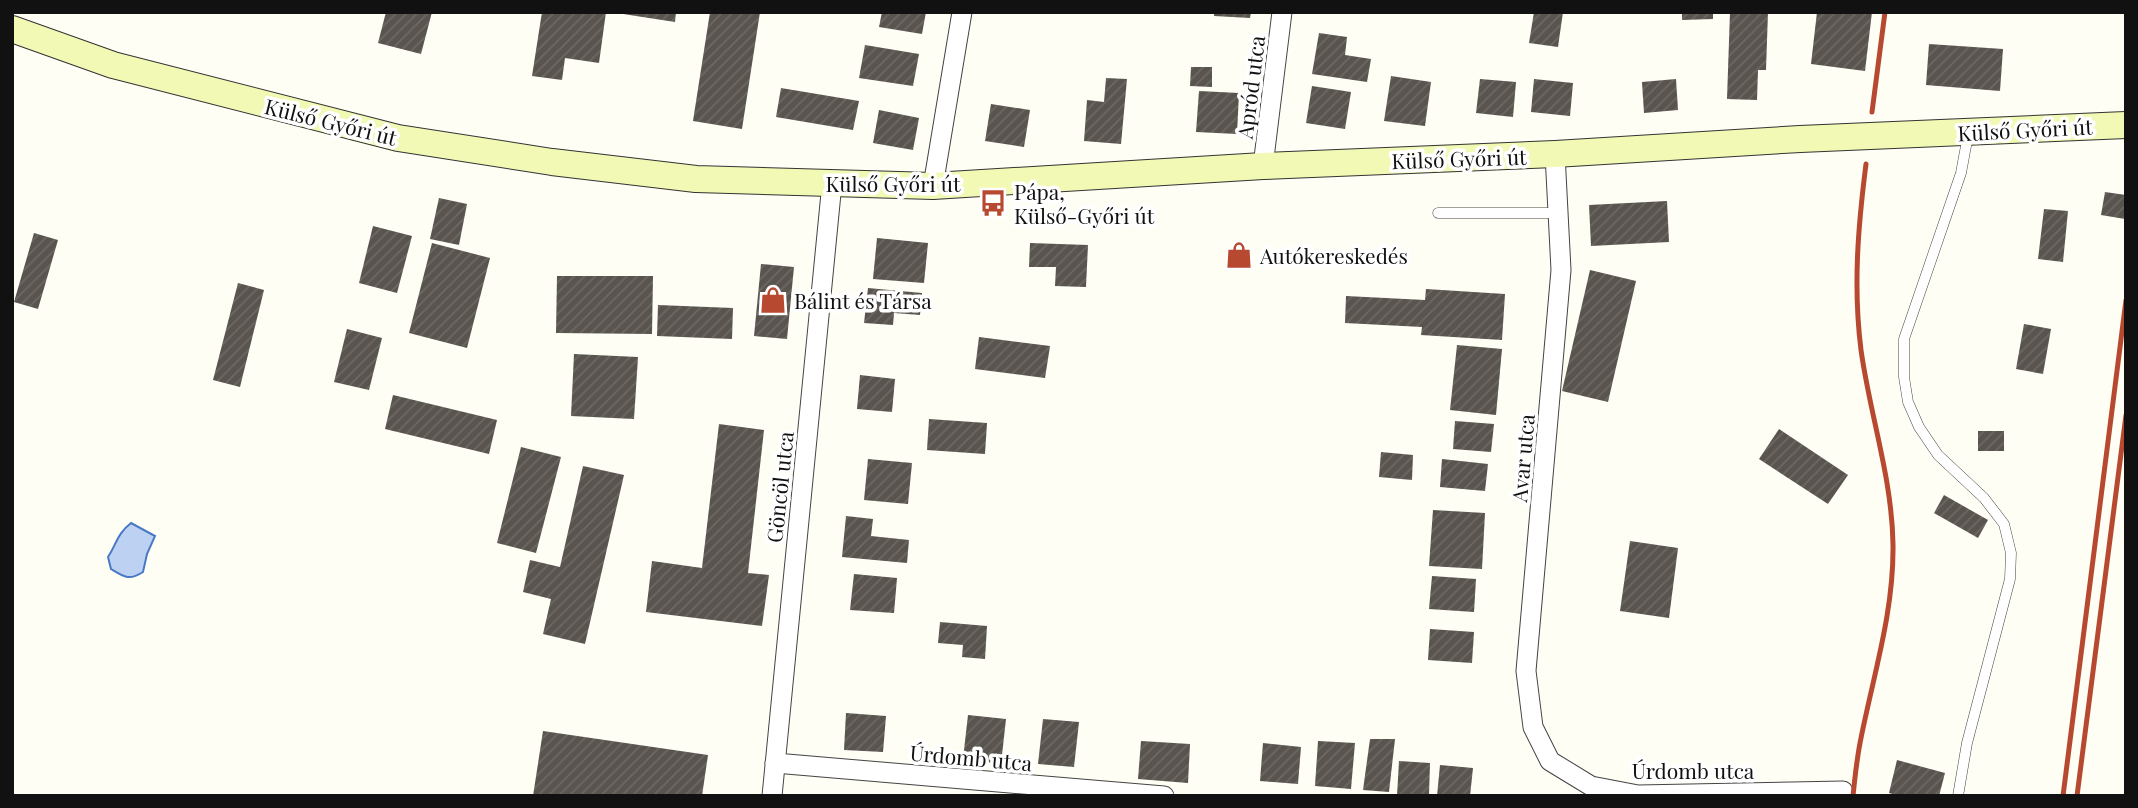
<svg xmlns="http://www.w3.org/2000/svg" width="2138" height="808" font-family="'Playfair Display',serif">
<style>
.water{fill:#bdd2f3;stroke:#4978c5;stroke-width:2}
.building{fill:url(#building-hatch)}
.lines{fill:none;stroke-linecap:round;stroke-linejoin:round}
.service-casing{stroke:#444;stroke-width:11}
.minor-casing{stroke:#444;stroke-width:21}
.secondary-casing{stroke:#333;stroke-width:28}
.service{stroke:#fff;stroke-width:10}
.minor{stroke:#fff;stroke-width:19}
.secondary{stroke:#f2f9b5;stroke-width:26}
.rail{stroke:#b84931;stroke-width:5}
.labels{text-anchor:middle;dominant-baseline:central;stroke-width:7;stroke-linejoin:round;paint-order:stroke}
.street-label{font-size:21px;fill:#111;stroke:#fff}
.poi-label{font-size:21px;fill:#111;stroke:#fff;text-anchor:start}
</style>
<defs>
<pattern id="building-hatch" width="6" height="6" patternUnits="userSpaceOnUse" patternTransform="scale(1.75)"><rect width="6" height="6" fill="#59544e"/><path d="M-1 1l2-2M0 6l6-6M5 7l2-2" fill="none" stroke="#6c6863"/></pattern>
</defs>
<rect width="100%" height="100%" fill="#fefef5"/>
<path class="water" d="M131,523L155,536L147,554L143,572C129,581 124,577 111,569L108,557C117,543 117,534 131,523Z"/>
<g class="building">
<path d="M386,12H432L421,54L378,43Z"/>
<path d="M542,12H606L599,63L565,58L562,80L532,76Z"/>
<path d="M624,12H676L675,22L623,14Z"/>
<path d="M710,12H760L742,129L693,121Z"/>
<path d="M882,12H926L922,34L879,27Z"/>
<path d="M1214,12H1251L1250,18L1214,16Z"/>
<path d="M1534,12H1563L1558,47L1529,43Z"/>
<path d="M1682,12H1713V19L1682,20Z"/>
<path d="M1730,12H1768L1766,70H1758L1757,100L1727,99Z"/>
<path d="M1817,12H1872L1865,71L1811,64Z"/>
<path d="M1319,33L1347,37L1345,55L1371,59L1367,82L1312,74Z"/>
<path d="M1929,44L2003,49L2000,91L1926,85Z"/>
<path d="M865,45L919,54L913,86L859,78Z"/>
<path d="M1191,67H1212V87L1190,86Z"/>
<path d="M1391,76L1431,82L1425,126L1384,121Z"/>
<path d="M1106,78L1127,79L1121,144L1084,141L1087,100L1104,102Z"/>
<path d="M1480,79L1516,82L1513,117L1476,113Z"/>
<path d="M1534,79L1573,83L1570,116L1531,112Z"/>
<path d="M1676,79L1678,110L1644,113L1642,82Z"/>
<path d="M1312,86L1351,92L1345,129L1306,123Z"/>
<path d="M781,88L859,101L853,130L776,117Z"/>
<path d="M1199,91L1239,93L1237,134L1196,132Z"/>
<path d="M991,104L1030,110L1024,147L985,141Z"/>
<path d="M879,110L919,118L913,150L873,143Z"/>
<path d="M2105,192L2126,195L2125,219L2101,215Z"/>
<path d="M439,198L467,204L459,245L430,239Z"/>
<path d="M1667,201L1669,242L1591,246L1589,205Z"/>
<path d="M2044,209L2068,211L2063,262L2038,259Z"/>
<path d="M373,226L412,236L397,293L359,283Z"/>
<path d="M34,233L58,240L38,309L14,302Z"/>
<path d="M877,238L928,243L924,283L873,279Z"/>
<path d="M432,243L490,258L467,348L409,333Z"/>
<path d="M1030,243L1088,245L1086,287L1055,286L1056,267H1029Z"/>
<path d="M761,264L794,267L787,339L754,336Z"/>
<path d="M1590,270L1636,281L1608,402L1562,391Z"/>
<path d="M557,276H653L652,334L556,333Z"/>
<path d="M238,283L264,290L240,387L213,380Z"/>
<path d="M868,288L922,293L920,315L894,313L893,325L864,323Z"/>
<path d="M1426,289L1505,294L1502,340L1421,335L1422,327L1345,323L1346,296L1425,300Z"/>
<path d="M658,305L733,308L732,339L657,336Z"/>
<path d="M2024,324L2051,329L2043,374L2016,369Z"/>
<path d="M347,329L382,338L369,390L334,382Z"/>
<path d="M979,337L1050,346L1045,378L975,369Z"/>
<path d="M1457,345L1502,349L1496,415L1450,410Z"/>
<path d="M574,354L638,357L634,419L571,416Z"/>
<path d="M860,375L895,379L892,412L857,409Z"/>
<path d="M393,395L497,420L489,454L385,429Z"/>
<path d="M929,419L987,423L985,454L927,450Z"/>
<path d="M1455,421L1494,424L1491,452L1453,449Z"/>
<path d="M719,424L764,430L748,573L769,575L762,626L646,612L652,561L702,568Z"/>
<path d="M1779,429L1848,475L1828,504L1759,459Z"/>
<rect x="1978" y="431" width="26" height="20"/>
<path d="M521,447L561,457L536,553L497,543Z"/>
<path d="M1381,452L1413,455L1412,480L1379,477Z"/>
<path d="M868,459L912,463L908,504L864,500Z"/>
<path d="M1442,459L1488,464L1485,491L1440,487Z"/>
<path d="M583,466L624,475L585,644L543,634L551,599L523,592L530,560L560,567Z"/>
<path d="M1944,495L1988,520L1978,538L1934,513Z"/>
<path d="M1433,510L1485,513L1482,569L1429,566Z"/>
<path d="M846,516L873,519L871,536L909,540L907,563L842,557Z"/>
<path d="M1630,541L1678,548L1669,618L1620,611Z"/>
<path d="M854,574L897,578L894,613L850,610Z"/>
<path d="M1432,576L1476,579L1474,612L1429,609Z"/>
<path d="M940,622L987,626L985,659L962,657L963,645L938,643Z"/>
<path d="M1430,629L1474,632L1472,663L1428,660Z"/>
<path d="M846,713L886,716L883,752L844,750Z"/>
<path d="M968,715L1006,719L1001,764L963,759Z"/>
<path d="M1043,719L1079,722L1074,767L1038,764Z"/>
<path d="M543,731L708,755L702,796H533Z"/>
<path d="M1370,739H1395L1389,792L1363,790Z"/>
<path d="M1141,741L1190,744L1188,783L1138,779Z"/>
<path d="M1318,741L1355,743L1351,789L1315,786Z"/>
<path d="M1263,743L1301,747L1298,784L1260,781Z"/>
<path d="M1897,760L1945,773L1939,796H1900L1889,793Z"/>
<path d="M1399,761L1430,763L1429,796H1397Z"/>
<path d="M1440,765L1473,768L1470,796H1437Z"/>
</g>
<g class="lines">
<defs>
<g id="service">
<path d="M1438,213H1558"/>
<path d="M1958,796L1967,743L2010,579L2011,553L2004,524L1984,498L1938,455L1919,427L1908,402L1904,377V339L1961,173L1968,135"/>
</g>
<g id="minor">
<path d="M1555,154L1561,270L1526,671L1533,727L1550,761L1591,786L1638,795L1843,791"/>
<path d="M1263,166L1282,12"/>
<path d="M933,186L962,12"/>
<path d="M775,763L1164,796"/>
<path d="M772,796L832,183"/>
</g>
<path id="secondary" d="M12,29L113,65L398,138L552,162L696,179L933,186L1263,166L1555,154L1800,139L2126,125"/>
</defs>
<use href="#service" class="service-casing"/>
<use href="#minor" class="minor-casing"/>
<use href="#secondary" class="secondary-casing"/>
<use href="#service" class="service"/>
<use href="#minor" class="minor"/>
<use href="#secondary" class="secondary"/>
<g class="rail">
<path d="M1872,112L1885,12"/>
<path d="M1853,796C1855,776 1857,757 1861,738C1874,673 1894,611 1893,544C1892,478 1870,415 1861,350C1853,287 1858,227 1866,164"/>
<path d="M2063,796L2126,300"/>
<path d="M2077,796L2126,415"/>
</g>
</g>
<defs>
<symbol id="bus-bare" viewBox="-9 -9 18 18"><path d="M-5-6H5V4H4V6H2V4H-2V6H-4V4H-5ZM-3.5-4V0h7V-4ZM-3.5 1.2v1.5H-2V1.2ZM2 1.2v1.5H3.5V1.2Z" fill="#b84931" stroke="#fff" stroke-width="2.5" paint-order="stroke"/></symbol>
<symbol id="shop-bare" viewBox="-9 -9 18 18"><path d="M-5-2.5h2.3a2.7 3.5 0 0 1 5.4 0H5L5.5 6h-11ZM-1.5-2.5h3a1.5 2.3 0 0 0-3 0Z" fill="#b84931" stroke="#fff" stroke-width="2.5" paint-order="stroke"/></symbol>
</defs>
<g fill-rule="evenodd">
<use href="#bus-bare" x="974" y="184" width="38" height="38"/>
<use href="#shop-bare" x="1220" y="236" width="38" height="38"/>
<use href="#shop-bare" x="754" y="281" width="38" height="38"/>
</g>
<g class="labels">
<g class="street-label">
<text transform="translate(1250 87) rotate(-83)">Apród utca</text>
<text transform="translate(331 121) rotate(14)">Külső Győri út</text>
<text transform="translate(2025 129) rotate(-3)">Külső Győri út</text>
<text transform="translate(1459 158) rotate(-2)">Külső Győri út</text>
<text x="893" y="183">Külső Győri út</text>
<text transform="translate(1522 458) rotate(-85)">Avar utca</text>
<text transform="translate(779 487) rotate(-84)">Göncöl utca</text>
<text transform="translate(971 757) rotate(5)">Úrdomb utca</text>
<text x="1693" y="770">Úrdomb utca</text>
</g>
<g class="poi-label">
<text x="1014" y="191">Pápa,<tspan x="1014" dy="24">Külső-Győri út</tspan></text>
<text x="1260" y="255">Autókereskedés</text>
<text x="794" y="300">Bálint és Társa</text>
</g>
</g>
<rect width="2138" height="808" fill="none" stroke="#111111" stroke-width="28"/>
</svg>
